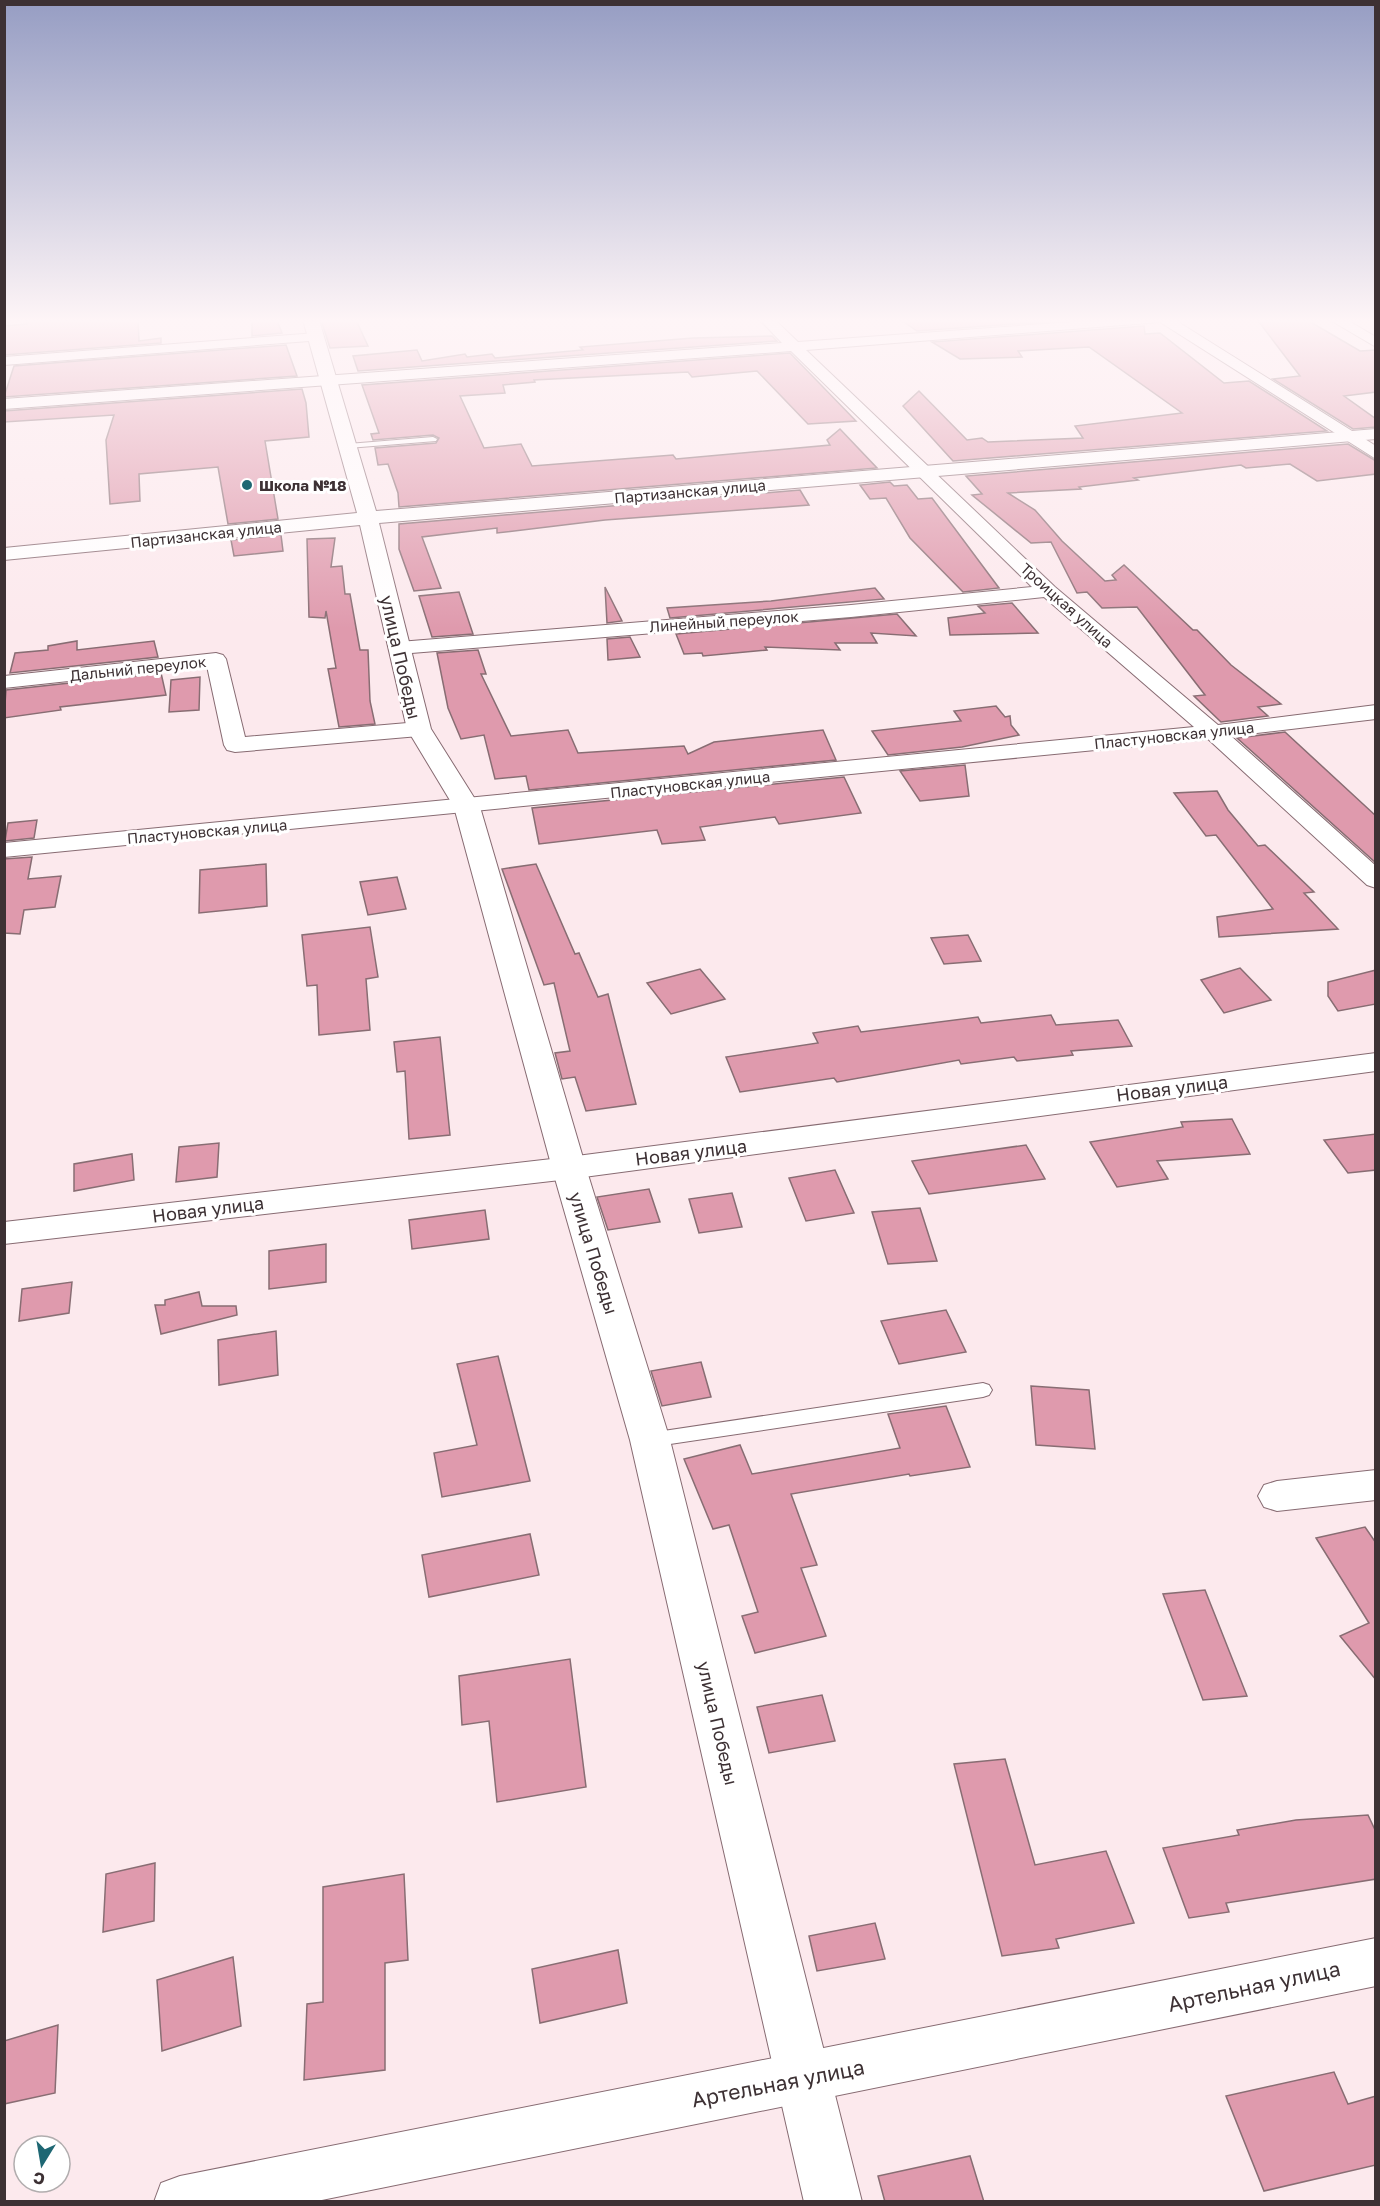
<svg xmlns="http://www.w3.org/2000/svg" width="1380" height="2206" font-family="'Golos Text',sans-serif">
<style>
.building{fill:#df9aad;stroke:#886d73;stroke-width:1.5}
.lines{fill:none;stroke-linecap:round;stroke-linejoin:round}
.lane-casing{stroke:#876b72;stroke-width:2}
.street-casing{stroke:#876b72;stroke-width:2}
.secondary-casing{stroke:#876b72;stroke-width:2}
.lane{fill:#fff;fill-rule:evenodd}
.street{fill:#fff;fill-rule:evenodd}
.secondary{fill:#fff;fill-rule:evenodd}
.poi-dot{fill:#1e6773;stroke:#fff;stroke-width:2}
.labels{text-anchor:middle;dominant-baseline:central;stroke-width:6;stroke-linejoin:round;paint-order:stroke}
.far-poi-label{font-size:15px;font-weight:bold;fill:#3d3134;stroke:#fff;text-anchor:start}
.far-street-label{font-size:15px;fill:#3d3134;stroke:#fff}
.street-label{font-size:18px;fill:#3d3134;stroke:#fff}
.near-street-label{font-size:21px;fill:#3d3134;stroke:#fff}
</style>
<rect width="100%" height="100%" fill="#fce9ed"/>
<g class="building">
<path d="M27,320H138L139,341L161,338V343L4,355V326L27,324Z"/>
<path d="M252,320H277L282,333L252,336Z"/>
<path d="M321,320H356L368,346L330,348Z"/>
<path d="M901,320H1070L917,331Z"/>
<path d="M1307,320L1360,351L1376,350V392L1344,396L1376,419V427L1353,429L1273,379L1300,376L1259,322Z"/>
<path d="M1144,326L1145,334L1160,333L1224,383L1249,381L1327,431L953,461L903,406L919,391L967,440L982,438L988,442L1083,438L1075,426L1182,413L1089,347L1018,351L1022,357L960,359L932,342Z"/>
<path d="M772,336L777,341L358,371L353,356L417,350L422,361L465,354L467,357L492,354L495,358L583,350L580,347L693,338Z"/>
<path d="M286,345L297,376L4,397L14,366Z"/>
<path d="M790,353L856,421L808,424L757,371L692,377L688,372L534,380L535,382L503,385L505,393L460,396L484,448L521,444L532,466L673,455L676,459L830,445L827,440L840,429L877,468L399,507L398,493L388,464L378,465L375,448L436,443L439,438L433,435L373,440L371,434L379,433L362,385Z"/>
<path d="M302,389L306,403L309,437L265,441L278,519L228,524L218,467L139,474L140,501L110,504L106,440L114,415L4,422V411Z"/>
<path d="M1348,444L1376,461V474L1317,481L1290,464L1246,468L1241,465L1134,478L1138,480L1079,487L1081,489L1008,493L1035,510L1062,541L1105,581L1116,580L1112,575L1124,565L1193,630H1197L1231,665L1281,704L1258,707L1268,716L1221,722L1194,696L1205,695L1137,607L1102,608L1087,592L1077,593L1051,542L1031,543L972,495L982,494L966,476Z"/>
<path d="M890,482L894,486L907,485L918,499L932,498L999,588L963,592L910,538L886,498L870,499L860,485Z"/>
<path d="M800,490L809,505L605,520L497,533V528L422,537L441,588L414,591L399,549V524Z"/>
<path d="M281,535L283,551L234,556L231,540Z"/>
<path d="M335,538L331,567L342,566L345,594H350L360,650H368L370,701L375,724L339,727L328,669L336,668L326,611L325,618L309,617L307,539Z"/>
<path d="M605,587L622,621L607,623Z"/>
<path d="M875,588L884,599L670,618L667,608L771,601Z"/>
<path d="M459,592L473,634L432,637L419,596Z"/>
<path d="M1012,603L1038,633L950,635L948,618L985,613L978,606Z"/>
<path d="M897,614L916,636L871,633L877,643H835L840,650L765,647L767,650L703,656L702,653L684,654L676,634Z"/>
<path d="M630,637L640,657L608,660L607,639Z"/>
<path d="M77,641V650L154,641L158,657L10,673L15,653L48,650V646Z"/>
<path d="M478,650L486,674H481L511,736L568,730L578,753L684,746L688,754L714,742L823,730L836,760L529,790L526,776L495,779L484,735L461,739L448,708L437,653Z"/>
<path d="M161,673L166,695L60,707L61,710L4,718L6,690Z"/>
<path d="M200,677L199,710L169,712L171,680Z"/>
<path d="M996,706L1005,717L1010,716L1011,725L1019,735L962,747L888,755L872,731L961,721L954,711Z"/>
<path d="M1285,732L1376,816V863L1237,738Z"/>
<path d="M965,765L969,796L920,801L900,771Z"/>
<path d="M844,777L861,813L779,824L775,817L700,827L705,840L662,844L657,830L539,844L532,808Z"/>
<path d="M1217,791L1228,810L1258,846L1265,845L1314,892L1304,893L1338,929L1219,937L1217,917L1273,909L1216,835L1206,836L1174,793Z"/>
<path d="M37,820L34,838L5,841L8,823Z"/>
<path d="M32,857L28,879L61,876L55,907L24,910L20,934L4,933V859Z"/>
<path d="M266,864L267,906L199,913L200,870Z"/>
<path d="M536,864L575,954L579,953L598,997L608,994L636,1104L586,1111L575,1077L562,1079L555,1053L570,1051L554,983L544,985L502,869Z"/>
<path d="M397,877L406,909L368,915L360,882Z"/>
<path d="M370,927L378,977L366,979L370,1030L319,1035L317,985L307,986L302,935Z"/>
<path d="M968,935L981,961L944,964L931,938Z"/>
<path d="M1240,968L1271,1000L1224,1013L1201,980Z"/>
<path d="M700,969L725,999L671,1014L647,983Z"/>
<path d="M1376,970V1004L1338,1011L1328,996V982Z"/>
<path d="M1051,1015L1056,1025L1118,1020L1132,1046L1071,1051L1073,1055L1017,1061L1014,1057L961,1064L959,1060L837,1082L834,1078L740,1092L726,1057L818,1043L813,1033L858,1026L861,1032L978,1017L981,1023Z"/>
<path d="M440,1037L450,1135L409,1139L405,1071L397,1072L394,1042Z"/>
<path d="M1232,1119L1250,1154L1157,1161L1168,1179L1117,1187L1090,1142L1183,1127L1181,1122Z"/>
<path d="M1376,1134V1170L1348,1173L1324,1140Z"/>
<path d="M219,1143L217,1177L176,1182L179,1147Z"/>
<path d="M1026,1145L1045,1179L929,1194L912,1161Z"/>
<path d="M132,1154L134,1180L74,1191V1164Z"/>
<path d="M835,1170L854,1213L806,1221L789,1178Z"/>
<path d="M649,1189L660,1222L608,1230L597,1197Z"/>
<path d="M732,1193L742,1227L699,1233L689,1199Z"/>
<path d="M920,1208L937,1261L888,1264L872,1212Z"/>
<path d="M485,1210L489,1239L412,1249L409,1220Z"/>
<path d="M326,1244V1282L269,1289V1251Z"/>
<path d="M72,1282L69,1313L19,1321L22,1289Z"/>
<path d="M199,1292L202,1306H236L237,1315L161,1334L155,1305H165V1300Z"/>
<path d="M946,1310L966,1352L899,1364L881,1321Z"/>
<path d="M276,1331L278,1375L219,1385L218,1340Z"/>
<path d="M498,1356L530,1481L442,1497L434,1453L477,1445L457,1364Z"/>
<path d="M701,1362L711,1397L662,1406L651,1371Z"/>
<path d="M1031,1386L1089,1390L1095,1449L1036,1445Z"/>
<path d="M946,1406L970,1467L910,1476L909,1474L791,1494L817,1565L801,1568L826,1636L755,1653L742,1616L758,1612L729,1525L713,1529L684,1459L740,1445L752,1474L900,1448L888,1414Z"/>
<path d="M1365,1527L1376,1543V1680L1340,1636L1369,1623L1316,1538Z"/>
<path d="M530,1534L539,1575L429,1597L422,1555Z"/>
<path d="M1205,1590L1247,1696L1203,1700L1163,1594Z"/>
<path d="M570,1659L586,1787L497,1802L489,1721L462,1725L459,1676Z"/>
<path d="M822,1695L835,1741L769,1753L757,1707Z"/>
<path d="M1005,1759L1035,1865L1106,1851L1134,1923L1056,1939L1059,1948L1002,1956L954,1764Z"/>
<path d="M1368,1815L1376,1832V1879L1226,1903L1229,1912L1189,1918L1163,1848L1239,1835L1237,1830L1296,1820Z"/>
<path d="M155,1863L154,1921L103,1932L106,1874Z"/>
<path d="M404,1874L408,1960L385,1963V2070L304,2080L307,2004L323,2002V1887Z"/>
<path d="M875,1923L885,1959L817,1971L809,1936Z"/>
<path d="M618,1950L627,2003L540,2023L532,1969Z"/>
<path d="M233,1957L241,2026L162,2051L157,1980Z"/>
<path d="M58,2025L55,2093L4,2104V2041Z"/>
<path d="M1334,2072L1348,2104L1376,2096V2165L1264,2191L1226,2096Z"/>
<path d="M970,2156L984,2202H885L878,2176Z"/>
</g>
<g class="lines">
<defs>
<g id="lane">
<path d="M433,437L437,439L436,441L348,448L344,446L348,444Z"/>
<path d="M983,1383L989,1385L992,1390L989,1395L983,1397L650,1447L643,1445L641,1440L643,1435L650,1433Z"/>
</g>
<g id="street">
<path d="M760,320H775L798,342L1099,320H1175L1376,446V459L1160,322L806,350L1055,587L1218,725L1376,705V719L1231,736L1376,866V888L1367,885L1208,739L4,857V843L1194,727L1044,597L851,617L399,654L392,652L389,648L392,644L399,642L851,605L1032,587L791,351L4,409V399L782,343Z"/>
<path d="M1330,320H1347L1376,337V347Z"/>
<path d="M317,333L322,334V340L4,365V357Z"/>
<path d="M216,653L223,655L226,659L245,737L419,722L427,724L430,729L427,734L419,736L235,752L227,750L224,745L207,666L4,688V676Z"/>
<path d="M1376,1053V1071L569,1179L4,1244V1222L569,1157Z"/>
<path d="M1376,1470V1500L1277,1511L1264,1507L1258,1496L1264,1485L1277,1481Z"/>
<path d="M1376,1938V1986L312,2202H154L161,2183L180,2176Z"/>
</g>
<path id="secondary" d="M303,320H319L376,511L1376,429V439L379,523L431,729L480,807L586,1168L670,1440L862,2202H804L630,1440L552,1168L454,807L407,729L360,525L4,560V548L357,513Z"/>
</defs>
<use href="#lane" class="lane-casing"/>
<use href="#street" class="street-casing"/>
<use href="#secondary" class="secondary-casing"/>
<use href="#lane" class="lane"/>
<use href="#street" class="street"/>
<use href="#secondary" class="secondary"/>
</g>
<linearGradient id="sky" x2="0" y2="1"><stop stop-color="#969dc3"/><stop offset="0.51" stop-color="#fef5f7"/><stop offset="1" stop-color="#fef5f7" stop-opacity="0"/></linearGradient>
<rect width="1380" height="629" fill="url(#sky)"/>
<circle class="poi-dot" cx="247" cy="485" r="6"/>
<g class="labels">
<g class="far-poi-label">
<text x="259" y="485">Школа №18</text>
</g>
<g class="far-street-label">
<text transform="translate(690 491) rotate(-5)">Партизанская улица</text>
<text transform="translate(206 534) rotate(-6)">Партизанская улица</text>
<text transform="translate(1067 605) rotate(42)">Троицкая улица</text>
<text transform="translate(724 621) rotate(-4)">Линейный переулок</text>
<text transform="translate(138 668) rotate(-6)">Дальний переулок</text>
<text transform="translate(1174 735) rotate(-6)">Пластуновская улица</text>
<text transform="translate(690 784) rotate(-6)">Пластуновская улица</text>
<text transform="translate(207 831) rotate(-5)">Пластуновская улица</text>
</g>
<g class="street-label">
<text transform="translate(401 657) rotate(77)">улица Победы</text>
<text transform="translate(1172 1088) rotate(-7)">Новая улица</text>
<text transform="translate(691 1152) rotate(-7)">Новая улица</text>
<text transform="translate(208 1209) rotate(-7)">Новая улица</text>
<text transform="translate(594 1253) rotate(73)">улица Победы</text>
<text transform="translate(718 1723) rotate(77)">улица Победы</text>
</g>
<g class="near-street-label">
<text transform="translate(1254 1986) rotate(-12)">Артельная улица</text>
<text transform="translate(778 2083) rotate(-11)">Артельная улица</text>
</g>
</g>
<rect width="1380" height="2206" fill="none" stroke="#3d3134" stroke-width="12"/>
<g transform="translate(42 2164) rotate(191)"><circle r="28" fill="#ffffff" stroke="#b1adae" stroke-width="1.5"/>
<path d="M0-4.5L10 22L0 15L-10 22Z" fill="#1e6773"/>
<text y="-9" font-size="16" font-weight="bold" text-anchor="middle" fill="#3d3134">С</text>
</g>
</svg>
